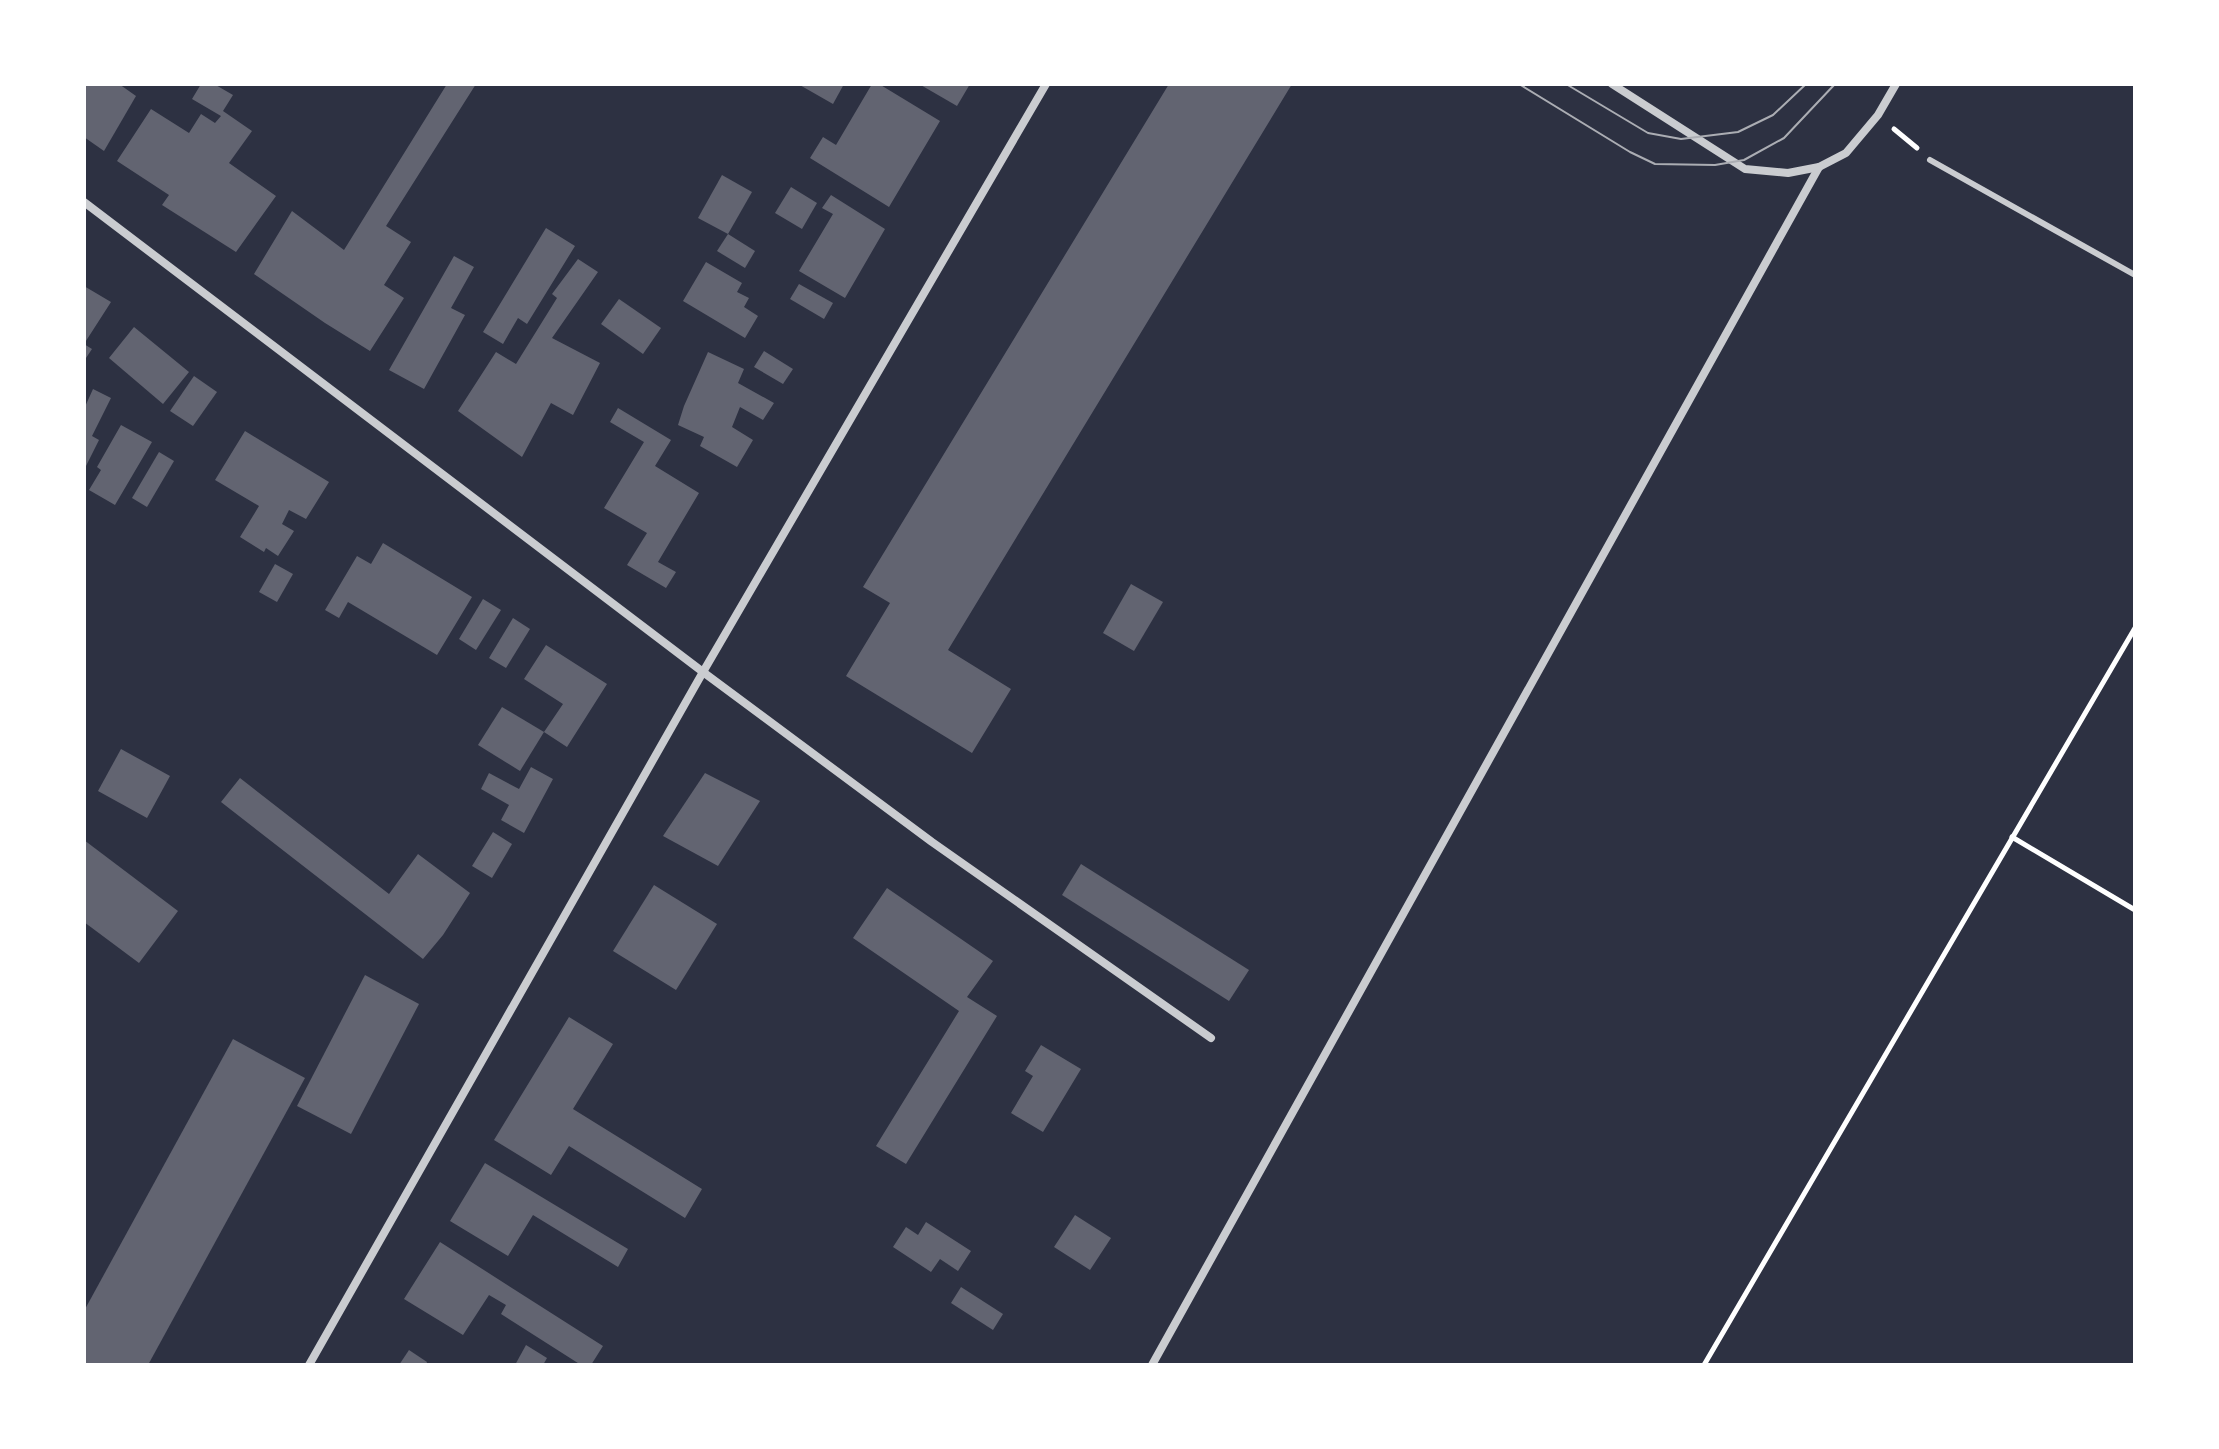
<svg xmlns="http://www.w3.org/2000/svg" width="2219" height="1449" font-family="Ubuntu,sans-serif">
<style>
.building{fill:#626471}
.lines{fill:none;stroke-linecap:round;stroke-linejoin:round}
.path{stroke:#fff;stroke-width:5}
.service{stroke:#caccd0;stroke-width:6}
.minor{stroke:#caccd0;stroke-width:8}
.tram{stroke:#abadb3;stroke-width:2}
</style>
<rect width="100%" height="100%" fill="#2d3142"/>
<g class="building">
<path d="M84,84H119L136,96L104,151L84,137Z"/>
<path d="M201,84H214L233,95L223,111L252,131L229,163L276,196L236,252L162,205L169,195L117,161L151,109L189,133L201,114L215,123L221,116L192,99Z"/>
<path d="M447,84H476L386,226L411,242L384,285L404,298L370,351L325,323L254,274L292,211L344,250Z"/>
<path d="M798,84H844L833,104Z"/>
<path d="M872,84H879L940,121L889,207L810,158L823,137L836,145Z"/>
<path d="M919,84H970L957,106Z"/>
<path d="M1169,84H1292L948,650L1011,689L972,753L846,676L890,603L863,587Z"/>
<path d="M722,175L752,192L728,234L698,218Z"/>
<path d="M791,187L817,203L802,229L775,213Z"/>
<path d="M831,195L885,229L845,298L799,271L833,214L822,208Z"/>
<path d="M546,228L575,246L527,324L518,318L503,344L483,332Z"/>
<path d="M728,234L755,251L745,268L717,251Z"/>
<path d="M454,256L474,267L451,308L465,315L424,389L389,370Z"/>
<path d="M578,259L598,272L552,338L600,363L573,415L551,403L522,457L458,411L496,352L516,364L557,298L552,294Z"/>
<path d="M706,262L742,283L737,292L749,298L744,307L758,316L745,338L683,301Z"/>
<path d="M799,284L833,303L824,319L790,299Z"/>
<path d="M84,286L111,302L84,344L92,349L84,361Z"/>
<path d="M619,299L661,328L643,354L601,324Z"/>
<path d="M134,327L189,372L163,404L109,358Z"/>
<path d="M764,351L793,369L783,384L754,367Z"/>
<path d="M708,352L744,369L738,383L774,403L763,420L740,407L732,427L753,440L737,467L700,446L704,437L678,425L684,406Z"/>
<path d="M194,376L217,392L193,426L170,411Z"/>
<path d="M93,389L111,398L92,436L99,440L84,470V409Z"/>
<path d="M618,408L671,440L655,466L699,493L658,562L676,572L666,588L627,565L647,533L604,508L644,442L610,422Z"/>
<path d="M121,425L152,442L115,505L89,490L101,470L97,467Z"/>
<path d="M245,431L329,482L306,519L289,510L282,524L294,531L278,556L266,548L264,552L240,537L259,506L215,480Z"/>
<path d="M159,452L174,461L147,507L132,498Z"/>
<path d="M383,543L472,597L437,655L348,602L339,618L325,610L357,556L371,564Z"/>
<path d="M275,564L293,574L277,602L259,592Z"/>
<path d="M1131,584L1163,602L1134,651L1103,633Z"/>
<path d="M483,599L501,610L476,650L459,639Z"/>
<path d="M513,618L530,629L506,668L489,658Z"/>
<path d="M546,645L607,684L567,747L544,732L563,704L524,679Z"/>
<path d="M502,707L544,732L520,771L478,745Z"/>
<path d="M121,749L170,776L147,818L98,791Z"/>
<path d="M531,767L553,779L524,833L501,820L509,805L481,789L489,773L519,789Z"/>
<path d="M705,773L760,801L718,866L663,836Z"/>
<path d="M240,778L389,894L418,854L470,893L443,935L423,959L221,802Z"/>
<path d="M493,832L512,844L492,878L472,866Z"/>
<path d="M84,840L178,911L139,963L84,922Z"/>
<path d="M1081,864L1249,970L1229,1001L1062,895Z"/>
<path d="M654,885L717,924L676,990L613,951Z"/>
<path d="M887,888L993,961L967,997L997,1016L906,1164L876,1146L959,1011L853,938Z"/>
<path d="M365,975L419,1004L351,1134L297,1106Z"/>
<path d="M569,1017L613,1044L573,1109L702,1189L685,1218L569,1146L551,1175L494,1140Z"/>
<path d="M233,1039L305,1078L148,1365H84V1311Z"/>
<path d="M1041,1045L1081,1069L1043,1132L1011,1113L1033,1076L1025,1071Z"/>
<path d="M485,1163L628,1249L618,1267L533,1215L508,1256L450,1221Z"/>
<path d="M1075,1215L1111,1238L1090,1270L1054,1247Z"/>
<path d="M926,1222L971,1251L958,1271L940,1259L931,1272L893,1247L906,1227L918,1235Z"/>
<path d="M440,1242L603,1346L591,1365H581L501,1314L506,1305L489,1295L463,1335L404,1299Z"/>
<path d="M961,1287L1003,1314L993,1330L951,1303Z"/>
<path d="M526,1345L547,1358L543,1365H515Z"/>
<path d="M409,1350L427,1362L426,1365H399Z"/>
</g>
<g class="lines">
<g class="path">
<path d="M1894,129L1917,148"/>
<path d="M2012,837L2135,910"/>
<path d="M1704,1365L2135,628"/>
</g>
<path class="service" d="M1930,160L2135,275"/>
<g class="minor">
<path d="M1612,84L1745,169L1788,173L1819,167"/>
<path d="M84,202L703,672L932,842L1211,1038"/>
<path d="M309,1365L703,672L1046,84"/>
<path d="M1152,1365L1819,167L1846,153L1878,115L1896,84"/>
</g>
<g class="tram">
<path d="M1519,84L1630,152L1655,164L1715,165L1744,160L1784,138L1835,84"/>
<path d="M1566,84L1648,133L1681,139L1738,132L1773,115L1806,84"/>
</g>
</g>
<rect width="2219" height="1449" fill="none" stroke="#ffffff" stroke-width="172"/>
</svg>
